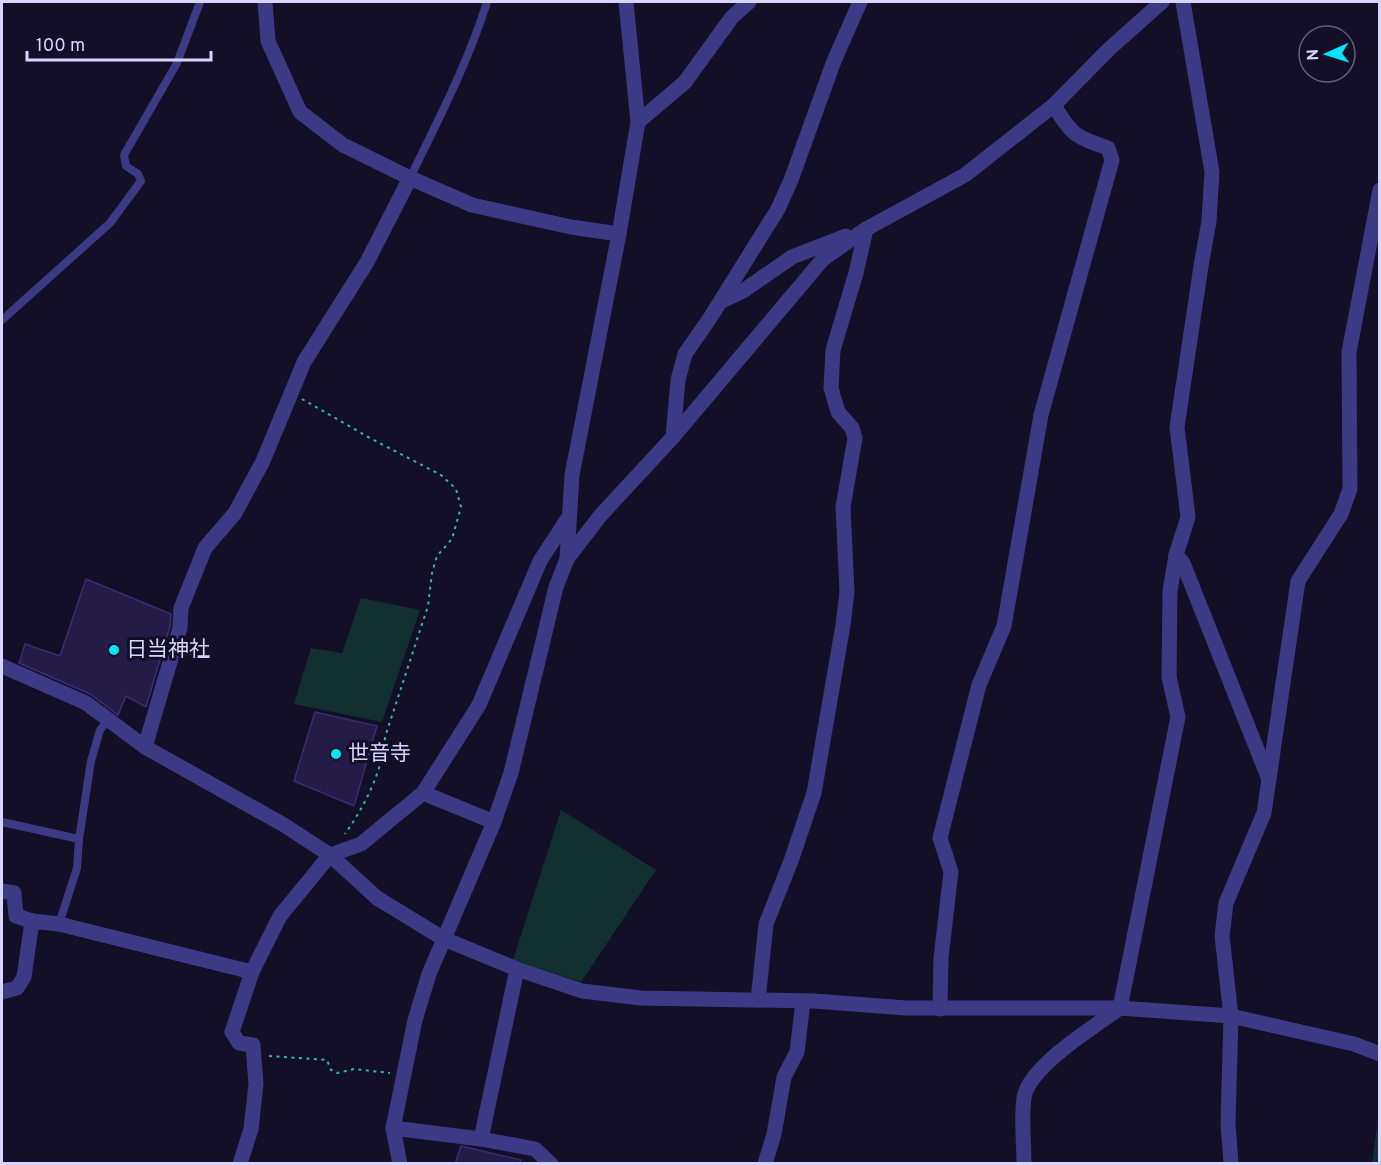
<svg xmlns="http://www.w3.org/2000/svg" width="1381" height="1165" font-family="Overpass,'Noto Sans JP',sans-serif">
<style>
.green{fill:#12302f}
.building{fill:#241b47;stroke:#3b2d73;stroke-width:1.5}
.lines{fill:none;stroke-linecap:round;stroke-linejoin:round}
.path{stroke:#2fb8b0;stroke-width:2;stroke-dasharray:3 4.5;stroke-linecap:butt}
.service{stroke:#3d3a85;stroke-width:8}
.minor{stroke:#3d3a85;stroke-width:15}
.poi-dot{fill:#00e5ff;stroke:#130f26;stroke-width:2}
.labels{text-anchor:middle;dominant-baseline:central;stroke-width:6;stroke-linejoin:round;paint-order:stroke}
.poi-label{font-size:21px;fill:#d9d4ff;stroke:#130f26;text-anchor:start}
</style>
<rect width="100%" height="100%" fill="#130f26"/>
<g class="green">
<path d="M361,598L420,610L382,722L294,704L311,648L342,653Z"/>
<path d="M561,810L656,870L581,982L513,960Z"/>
<path d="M1379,1125V1163H1372L1377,1128Z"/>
</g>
<g class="building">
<path d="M86,579L171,614L170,626L146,707L126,696L118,715L90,694L19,663L25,644L60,656Z"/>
<path d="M315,712L377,726L354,806L294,781Z"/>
<path d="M461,1146L521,1160L520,1164H455Z"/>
</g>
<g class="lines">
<g class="path">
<path d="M302,399L368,437L441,475L456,489L461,507L452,539L437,556L432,573L428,606L385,737C383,771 364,807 345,834"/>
<path d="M269,1056L327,1060L331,1070L337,1073L354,1069L390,1073"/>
</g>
<g class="service">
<path d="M410,178C438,120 468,63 487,2"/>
<path d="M2,320L110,223L141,181L138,174L126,166L124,155L177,63L200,2"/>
<path d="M2,822L79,839"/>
<path d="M59,924L77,868L79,839L91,761L100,730L109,719"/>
</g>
<g class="minor">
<path d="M265,2L268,41L300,112L343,145L410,178L472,205L571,227L619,234"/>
<path d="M1183,2L1212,172L1209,221L1201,266L1177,427L1188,517L1176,555L1183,563L1268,777"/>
<path d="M638,122L685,82L732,17L749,2"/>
<path d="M720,302L743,291L792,257L846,236"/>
<path d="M673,437L678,380L685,354L710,318L778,209L791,180L834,61L860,2"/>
<path d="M567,559L572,475L619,234L638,122L626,2"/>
<path d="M2,666L86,703L145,747L284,825L330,855L377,898L444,939L517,969L582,991L641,998L814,1001L906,1008H1120L1231,1016L1354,1044L1380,1054"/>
<path d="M145,747L180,628L181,608L205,548L235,513L263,461L304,362L367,262L410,178"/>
<path d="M423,793L479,705L540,561L568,518"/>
<path d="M2,891L14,893L16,916L32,921"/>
<path d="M2,992L17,988L24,977L32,921L59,924L252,972"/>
<path d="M758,1000L766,924L791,861L814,793L843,625L847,592L843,507L855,438L852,428L838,412L831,388L833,350L856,273L866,229"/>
<path d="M940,1009L941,958L951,872L940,838L979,685L1004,626L1041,415L1112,160L1108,148C1076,137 1071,135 1054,105"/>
<path d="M393,1128L481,1139L535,1149L551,1164"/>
<path d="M481,1139L517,969"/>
<path d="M240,1164L251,1129L256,1084L253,1045L239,1043L232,1032L252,972L280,916L330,855L361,844L423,793L494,822"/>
<path d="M400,1164L393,1128L415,1020L429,974L494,822L511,773L556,587L567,559L600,516L673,437L823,259L866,229L965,175L1054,105L1108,50L1162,2"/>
<path d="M765,1164L774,1134L784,1077L797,1052L803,1002"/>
<path d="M1024,1164C1024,1142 1021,1119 1024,1098C1028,1067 1095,1026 1120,1008L1178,717L1169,677L1170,591L1176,555"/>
<path d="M1231,1164L1228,1123L1231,1016L1222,936L1226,903L1264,813L1298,581L1341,514L1350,489L1349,352L1380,190"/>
</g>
</g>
<g class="poi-dot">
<circle cx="114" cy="650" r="6"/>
<circle cx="336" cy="754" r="6"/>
</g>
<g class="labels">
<g class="poi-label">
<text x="126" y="650">日当神社</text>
<text x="348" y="754">世音寺</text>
</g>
</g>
<rect width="1381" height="1165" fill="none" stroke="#d9d4ff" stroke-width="6"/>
<g transform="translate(1327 54) rotate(267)"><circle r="28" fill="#130f26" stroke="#625e7d" stroke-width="1.5"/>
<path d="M0-4.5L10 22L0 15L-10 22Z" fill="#00e5ff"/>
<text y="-9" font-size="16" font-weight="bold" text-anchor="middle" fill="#d9d4ff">N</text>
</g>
<path d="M27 51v9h184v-9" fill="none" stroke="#d9d4ff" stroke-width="3"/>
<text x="36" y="51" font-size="18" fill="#d9d4ff" stroke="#130f26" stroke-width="4.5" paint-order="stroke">100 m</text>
</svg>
